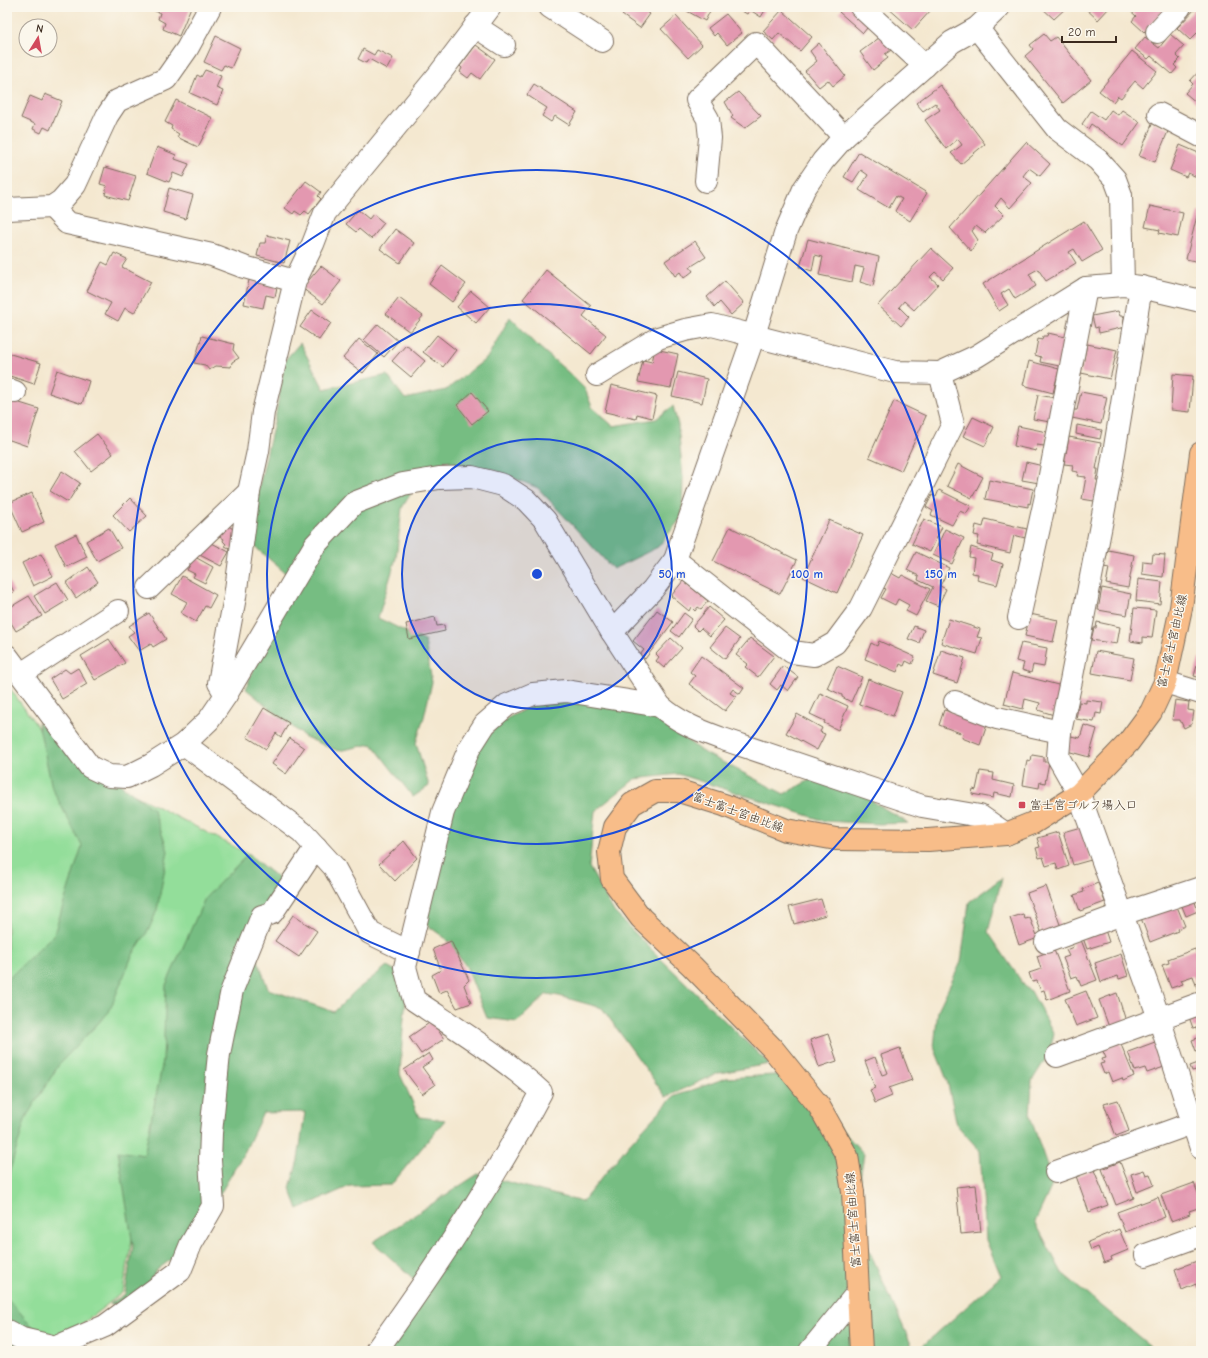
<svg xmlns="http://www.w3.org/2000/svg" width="1208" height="1358" font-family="'Comic Neue','Klee One',sans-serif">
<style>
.green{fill:#93de9a;stroke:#67845c}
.forest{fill:#76bd82;stroke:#587450}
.building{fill:#e398b0}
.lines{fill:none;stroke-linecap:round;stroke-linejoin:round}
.minor-casing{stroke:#7c6c5c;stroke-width:24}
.major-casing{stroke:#7c6c5c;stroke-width:24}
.minor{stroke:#fff;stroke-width:22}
.major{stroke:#f8bd89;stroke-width:22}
.ring{fill:none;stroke:#1d4ed8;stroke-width:2}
.poi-dot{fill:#d1495b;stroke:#fbf7ec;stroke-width:1.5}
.labels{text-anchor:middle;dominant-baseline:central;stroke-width:3;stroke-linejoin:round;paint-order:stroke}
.street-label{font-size:12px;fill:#3b2a1e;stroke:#fbf7ec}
.poi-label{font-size:12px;fill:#3b2a1e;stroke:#fbf7ec;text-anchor:start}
.centre{fill:#1d4ed8;stroke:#fbf7ec;stroke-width:2}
.ring-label{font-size:12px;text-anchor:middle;font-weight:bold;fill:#1d4ed8;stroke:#fbf7ec;stroke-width:3;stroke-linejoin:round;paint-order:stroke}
</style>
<rect width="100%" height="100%" fill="#fbf7ec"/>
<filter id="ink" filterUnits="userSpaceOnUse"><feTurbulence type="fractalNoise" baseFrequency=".025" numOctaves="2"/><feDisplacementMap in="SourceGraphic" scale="8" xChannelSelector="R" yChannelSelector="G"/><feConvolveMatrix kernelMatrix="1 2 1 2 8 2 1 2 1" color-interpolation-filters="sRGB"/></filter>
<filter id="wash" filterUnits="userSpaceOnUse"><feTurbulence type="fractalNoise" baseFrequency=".012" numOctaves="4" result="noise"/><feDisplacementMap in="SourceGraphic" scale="16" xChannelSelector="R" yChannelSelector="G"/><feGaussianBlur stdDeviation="0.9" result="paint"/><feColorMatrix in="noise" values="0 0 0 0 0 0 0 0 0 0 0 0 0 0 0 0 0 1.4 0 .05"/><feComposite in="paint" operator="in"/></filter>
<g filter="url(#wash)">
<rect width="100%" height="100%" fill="#f4e8d0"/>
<path class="green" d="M7,684L82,789L135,795L248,854L285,884L163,1061L123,1292L48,1351H7Z"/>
<g class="forest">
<path d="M510,317L539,347L569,373L585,389L592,407L613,426L656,419L673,406L678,425L683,478L682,517L658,547L613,569L538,488L489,468H426L402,508L396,558L378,618L425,641L432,682L424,717L416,743L429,786L413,797L372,744L338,751L305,737L246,689L260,649L290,577L253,545L258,491L276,414L285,360L300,343L324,389L387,375L405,399L446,390L487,358Z"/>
<path d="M546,698L647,709L701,751L784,794L815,777L864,796L908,823L879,824L825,821L678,774L635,779L595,811L589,867L614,912L662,960L769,1064L719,1073L666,1097L602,1008L559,996L547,994L517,1022L487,1018L466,966L445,938L420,920L435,855L476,745L506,719Z"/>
<path d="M38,722L153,809L168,851L157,910L149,929L132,956L109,1012L60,1063L26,1117L7,1180V980L54,934L82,846L52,788Z"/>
<path d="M248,854L285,884L250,937L268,989L334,1012L354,992L387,966L408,978L403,1028L400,1074L419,1117L445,1120L391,1185L350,1186L298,1209L290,1188L298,1160L305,1112L263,1113L245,1151L191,1244L157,1270L130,1307L110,1304L125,1294L133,1246L118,1151L144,1155L163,1061L166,985L205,898Z"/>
<path d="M1002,878L988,932L1026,988L1031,991L1054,1034L1048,1055L1032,1081L1030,1116L1053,1183L1035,1222L1062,1273L1156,1351H917L1001,1276L986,1240L980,1151L957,1125L947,1080L934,1047L938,1010L961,962L969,902Z"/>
<path d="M790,1074L864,1154L854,1216L914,1351H377L427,1291L373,1242L478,1174L582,1202L630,1143L673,1097L726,1078Z"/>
<path d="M7,1298L33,1327L22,1339L7,1327Z"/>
</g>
<g id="blocks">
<g class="building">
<path d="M145,7H191L179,36L163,29L165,23L158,19L160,13Z"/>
<path d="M628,7H640L650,14L640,28L622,15Z"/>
<path d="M689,7H712L705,21L687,11Z"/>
<path d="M735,7H767L761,17L750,10L747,14Z"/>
<path d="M843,7H853L871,23L863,33L839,12Z"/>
<path d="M887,7H928L931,10L913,30Z"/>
<path d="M1041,7H1067L1054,19Z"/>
<path d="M1084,7H1110L1098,20Z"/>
<path d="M1126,7H1167L1144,32L1132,21L1136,16Z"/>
<path d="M1197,7H1201V35L1200,36L1197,33L1190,40L1177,28Z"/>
<path d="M782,10L812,37L800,51L779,33L773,40L763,31Z"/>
<path d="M726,14L742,33L727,45L717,33L714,36L708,28Z"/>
<path d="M676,16L702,45L688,58L661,29Z"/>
<path d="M1044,34L1050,41L1056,37L1091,80L1063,103L1025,56L1033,49L1030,45Z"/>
<path d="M1170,34L1184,46L1176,55L1180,59L1174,65L1177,68L1172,74L1151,56L1148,59L1135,49L1145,37L1159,48Z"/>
<path d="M883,35L893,49L885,54L888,58L873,70L860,52Z"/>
<path d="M216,36L240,48L231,68L224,65L221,70L204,62Z"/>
<path d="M819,43L845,76L833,86L828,80L819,87L805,71L817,61L810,51Z"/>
<path d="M476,45L495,59L480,79L472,73L468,78L460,72L462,68L460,66Z"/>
<path d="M363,49L374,55L377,50L393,58L387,69L369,59L366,63L358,59Z"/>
<path d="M1132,51L1157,71L1143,88L1135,81L1121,98L1118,96L1113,102L1099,91Z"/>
<path d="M1201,69V99L1197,103L1185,93L1193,84L1190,81Z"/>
<path d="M205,70L221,76L216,88L223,91L217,105L190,93L197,75L201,77Z"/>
<path d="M534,84L577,112L569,125L555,116L551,122L542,116L547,108L527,95Z"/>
<path d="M940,85L985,144L961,164L951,153L962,145L958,139L946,149L925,120L940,110L935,103L923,111L916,103Z"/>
<path d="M738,92L761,116L745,128L731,118L733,116L725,102Z"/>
<path d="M45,94L62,101L50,130L44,127L41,133L33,129L35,124L21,118L30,96L42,101Z"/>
<path d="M176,100L213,118L198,147L177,137L179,134L171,129L172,126L165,122Z"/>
<path d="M1111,110L1118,115L1122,110L1140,122L1123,146L1091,124L1088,129L1082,124L1091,111L1104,120Z"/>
<path d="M1153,122L1169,129L1155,162L1139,156Z"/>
<path d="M1026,142L1050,164L1040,176L1029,168L1023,176L1032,183L1010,208L1001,198L995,206L1004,215L985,233L976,226L972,231L978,240L971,251L950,228Z"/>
<path d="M1180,145L1201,154V179L1188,173L1186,177L1170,170Z"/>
<path d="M157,147L176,155L175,159L189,164L183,177L173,173L169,182L147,173Z"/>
<path d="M859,152L927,193L910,221L895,211L902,199L896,196L889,208L859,190L868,175L861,170L853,182L844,177Z"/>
<path d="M105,167L136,176L128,201L105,195L107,186L100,184Z"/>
<path d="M306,181L321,192L318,196L321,199L309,214L305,211L301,215L295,211L293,214L285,208Z"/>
<path d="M169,188L193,195L186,219L163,212Z"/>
<path d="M1150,206L1183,213L1178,237L1159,233L1160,230L1145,227Z"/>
<path d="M358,210L369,219L373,214L384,223L371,239L359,229L356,232L346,224Z"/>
<path d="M1198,212L1201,213V253L1199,262L1186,259Z"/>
<path d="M1084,221L1102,250L1082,262L1074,249L1069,252L1076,263L1046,281L1038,269L1029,274L1036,286L1015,299L1009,289L1001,294L1008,305L999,311L983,284Z"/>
<path d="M395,229L414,243L400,263L380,249Z"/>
<path d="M267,235L290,241L284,263L257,256L260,243H265Z"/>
<path d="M808,239L879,257L873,286L860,282L864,268L855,266L852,282L819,275L823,257L815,255L812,271L800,267Z"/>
<path d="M695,241L706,257L690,267L693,271L684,278L680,272L675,276L665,261Z"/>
<path d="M931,248L953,268L943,279L935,272L930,277L938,284L914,310L904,301L899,307L909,317L901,326L878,305Z"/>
<path d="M114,253L127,259L122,267L151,282L134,313L125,308L118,321L105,314L111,303L87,291L102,262L108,265Z"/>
<path d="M321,266L341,281L323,304L302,288Z"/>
<path d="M442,266L466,284L452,302L429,284Z"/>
<path d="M546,270L591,306L583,316L606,335L591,354L523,299Z"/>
<path d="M249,280L277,287L275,297L266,295L263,308L244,304Z"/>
<path d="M725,281L744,303L731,315L720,302L715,307L707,297Z"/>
<path d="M471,291L490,307L476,323L457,307Z"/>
<path d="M399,298L423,316L410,332L386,314Z"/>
<path d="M312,310L331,323L319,340L300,327Z"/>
<path d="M1118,311L1120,316H1122L1125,327L1099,333L1098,327L1095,328L1092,316Z"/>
<path d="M378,324L398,341L384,357L364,340Z"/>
<path d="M1048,333L1070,338L1064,367L1040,362L1041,357L1035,355L1038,339L1042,340L1043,336H1047Z"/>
<path d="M437,335L456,350L443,367L423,352Z"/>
<path d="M202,336L234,344L233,350L239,358L232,362L231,367L216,366L209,370L205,365L194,363Z"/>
<path d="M359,339L378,354L363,373L343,358Z"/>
<path d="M1087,344L1117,350L1110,379L1081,373Z"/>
<path d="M406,345L425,361L411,377L392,361Z"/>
<path d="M655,349L678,354L671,388L638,382L643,360L652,362Z"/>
<path d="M7,353L41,363L34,384L7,375Z"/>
<path d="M1029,361L1059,369L1053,393L1023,385Z"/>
<path d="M57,370L89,381L82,404L49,393Z"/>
<path d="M678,372L707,379L702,403L672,396Z"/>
<path d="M1173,374L1193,376L1190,412L1171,410Z"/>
<path d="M611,385L657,396L652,418L637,414L636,419L605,412Z"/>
<path d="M472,392L488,411L472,424L457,405Z"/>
<path d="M1081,392L1107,397L1101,424L1072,418L1074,410H1077Z"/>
<path d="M1038,395L1055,398L1050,422L1033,419Z"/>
<path d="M7,399L39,409L27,446L7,439Z"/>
<path d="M894,401L926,416L901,471L869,457Z"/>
<path d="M973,417L994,427L985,446L963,436Z"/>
<path d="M1077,425L1102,430L1100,439L1076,434Z"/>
<path d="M1018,426L1047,432L1044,446L1037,445L1036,451L1014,446Z"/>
<path d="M97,434L113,454L91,471L75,451Z"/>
<path d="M1069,437L1101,443L1096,469H1098L1096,480H1098L1094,501L1082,499L1086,477L1077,476L1078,472L1072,471L1073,465L1064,464Z"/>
<path d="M1026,462L1043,466L1039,483L1022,480Z"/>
<path d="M958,464L983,477L972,498L947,486Z"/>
<path d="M62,471L80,483L68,502L50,491Z"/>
<path d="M989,480L1033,489L1030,504L1028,503V507L985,499Z"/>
<path d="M939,490L971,506L966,514L960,511L952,525L931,515L933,511L926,507L932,495L936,497Z"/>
<path d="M32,493L44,522L22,532L9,503Z"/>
<path d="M130,498L147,516L129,532L113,515Z"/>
<path d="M924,519L942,527L930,552L912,544Z"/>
<path d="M985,519L1027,529L1025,538L1014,535L1010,553L977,545L979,536L974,535L976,525L983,527Z"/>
<path d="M829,520L863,535L837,593L803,577Z"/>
<path d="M225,524L240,533L233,550L225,546L226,544L223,541L224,539L218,535Z"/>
<path d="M730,527L797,560L780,594L713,561Z"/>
<path d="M109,528L121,548L97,561L86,541Z"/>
<path d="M945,529L964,538L952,564L933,555Z"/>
<path d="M76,534L87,557L66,567L55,544Z"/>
<path d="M208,541L229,552L221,566L200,555Z"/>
<path d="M971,547L993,554L991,560L1003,564L997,585L977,580L978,574L972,573L974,558L969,557Z"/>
<path d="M1108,550L1134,555L1128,588L1106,584L1109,568L1104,567Z"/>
<path d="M916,552L949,568L940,586L946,589L938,606L926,601L933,587L918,580L919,576L907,570Z"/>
<path d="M41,554L53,576L33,586L22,563Z"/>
<path d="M1153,554L1165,555L1163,577L1142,574L1143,561L1152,562Z"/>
<path d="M195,557L213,567L205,583L193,577L195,574L187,570Z"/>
<path d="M88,567L98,582L76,598L66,583Z"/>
<path d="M891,573L900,578L902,575L930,589L916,616L906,611L909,605L898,599L895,605L881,598L886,589L883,588Z"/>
<path d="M182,576L216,595L209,608L205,606L196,622L181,613L187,602L172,594Z"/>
<path d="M7,578L14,592L7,595Z"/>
<path d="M1138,579L1162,582L1160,604L1136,601Z"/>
<path d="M683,581L708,601L701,609L698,607L695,611L691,607L689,611L671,596Z"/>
<path d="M57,582L68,600L45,614L34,596Z"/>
<path d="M1102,588L1131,594L1127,615L1098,610Z"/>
<path d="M29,596L42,616L16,631L7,616V609Z"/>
<path d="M709,607L724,620L710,636L701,628L698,631L693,626Z"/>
<path d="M1134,608L1156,610L1152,638L1143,637V643L1130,641Z"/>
<path d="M657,610L673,622L645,659L640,655L644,650L633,641Z"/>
<path d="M149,613L166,639L153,647L151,644L139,651L128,636L134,632L129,626Z"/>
<path d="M684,613L692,619L679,637L671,631Z"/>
<path d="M1030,614L1058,620L1053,642L1025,636Z"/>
<path d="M435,617L437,626L444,625L445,631L409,639L406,624Z"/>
<path d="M949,619L980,629L977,637L982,638L977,654L941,643Z"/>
<path d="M1097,622L1120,627L1117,644L1091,640L1094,628H1096Z"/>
<path d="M914,626L924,630L919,643L908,639Z"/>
<path d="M725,628L740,639L725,659L710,647Z"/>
<path d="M671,638L682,648L664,668L656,661L659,657L656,654Z"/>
<path d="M750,638L774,656L758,677L745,667L748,664L736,655Z"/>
<path d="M109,639L125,663L95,680L81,656Z"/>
<path d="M879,641L915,657L912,664L906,661L904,666L900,664L897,672L865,659L871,643L877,646Z"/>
<path d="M1021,643L1047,648L1044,667L1033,665L1031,673L1022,670L1024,663L1016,661Z"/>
<path d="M941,650L965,658L957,683L933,675Z"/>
<path d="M1096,651L1134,658L1130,680L1092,673Z"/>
<path d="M701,656L744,688L740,694L733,689L730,693L736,697L725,711L689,684L695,676L690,672Z"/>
<path d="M1199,659H1201V678L1194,676Z"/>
<path d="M783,666L798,677L788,691L781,685L777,690L770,684Z"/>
<path d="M837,666L862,677L851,702L842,697V695L827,688Z"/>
<path d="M78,668L87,684L62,699L50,679L65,669L70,673Z"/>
<path d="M1012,673L1062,686L1054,715L1038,710L1040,703L1025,699L1023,709L1004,704Z"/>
<path d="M868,679L902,692L893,716L859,704Z"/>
<path d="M820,693L848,706L838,730L824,723L825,721L810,714Z"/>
<path d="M1086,700L1103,702L1101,714L1096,713L1094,722L1076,719L1079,702L1086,703Z"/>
<path d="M1175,700L1189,702L1188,710L1194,711L1192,724L1184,728L1180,720H1172Z"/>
<path d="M264,708L289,723L281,737L276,733L266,749L247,737Z"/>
<path d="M944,710L988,722L980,745L962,738L963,734L939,725Z"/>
<path d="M797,714L822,728L820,732L825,734L817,750L786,733Z"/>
<path d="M1084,725L1097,729L1089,757L1067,751L1071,736L1080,738Z"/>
<path d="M290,738L304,748L286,774L272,764Z"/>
<path d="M1032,755L1044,757V762H1049L1045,783L1040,782L1039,788L1023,785L1027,760L1031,761Z"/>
<path d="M980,771L994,773L993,780L1014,785L1012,797L994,793L993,798L972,794L973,789L976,790Z"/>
<path d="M1081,827L1091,860L1073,865L1063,832Z"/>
<path d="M1058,832L1069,866L1058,870L1056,863L1046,866L1043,857L1039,858L1036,848L1040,847L1037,838Z"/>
<path d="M404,841L417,858L395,881L379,864Z"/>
<path d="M1098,883L1105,902L1080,911L1074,895L1084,892L1083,889Z"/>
<path d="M1046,886L1061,927L1042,934L1027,893Z"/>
<path d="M821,899L826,915L794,924L789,907Z"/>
<path d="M1194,899L1198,911L1186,916L1181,904Z"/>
<path d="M1176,904L1185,926L1177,929L1178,931L1150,942L1141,918Z"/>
<path d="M1023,914L1025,919L1030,918L1038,938L1019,945L1010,918Z"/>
<path d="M293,915L317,931L299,957L275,941Z"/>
<path d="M1105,930L1109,942L1087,949L1083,938Z"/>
<path d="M1081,940L1097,980L1081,986L1077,976L1071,978L1063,958L1069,956L1066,950L1073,947L1072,943Z"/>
<path d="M451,941L469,980L464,985L471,1003L457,1008L447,990L439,993L432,975L441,970L433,949Z"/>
<path d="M1195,949L1201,966V990L1198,991L1193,976L1181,980L1183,984L1171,988L1162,965L1169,963L1168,959Z"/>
<path d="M1054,950L1070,991L1047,1000L1044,990L1041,991L1037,981L1032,982L1029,973L1041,969L1037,956Z"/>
<path d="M1121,954L1128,976L1119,979L1118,976L1101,982L1095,963Z"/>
<path d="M1086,991L1097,1018L1076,1026L1065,999Z"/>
<path d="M1117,993L1126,1021L1109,1027L1099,1000Z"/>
<path d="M1201,1012V1049L1196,1051L1192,1040L1200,1037L1196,1027L1193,1028L1189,1017Z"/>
<path d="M432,1021L444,1039L421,1054L409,1037Z"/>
<path d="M828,1034L837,1061L819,1067L810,1040Z"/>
<path d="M1120,1042L1134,1076L1123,1081L1122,1078L1112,1082L1108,1072L1104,1074L1100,1064L1104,1063L1102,1059L1106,1058L1102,1049Z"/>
<path d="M1155,1042L1164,1067L1147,1073L1145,1068L1135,1071L1128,1052Z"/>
<path d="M900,1048L912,1080L889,1088L892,1096L875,1103L870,1090L875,1088L865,1061L875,1057L882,1075L888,1073L881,1055Z"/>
<path d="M429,1053L433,1060L422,1067L435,1085L422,1094L404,1070Z"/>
<path d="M1201,1062V1084L1196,1070L1192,1071L1190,1066Z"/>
<path d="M1118,1100L1129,1131L1116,1136L1104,1104Z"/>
<path d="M1120,1162L1134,1198L1116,1205L1102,1169Z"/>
<path d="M1094,1170L1108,1205L1089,1212L1076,1176Z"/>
<path d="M1144,1170L1146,1175L1150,1174L1154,1185L1137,1192L1131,1174Z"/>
<path d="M1194,1183L1201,1201V1207L1189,1211L1190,1214L1171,1221L1161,1195Z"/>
<path d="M976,1185L981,1232L961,1234L956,1187Z"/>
<path d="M1158,1197L1165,1217L1125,1232L1117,1212Z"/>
<path d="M1119,1229L1128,1250L1111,1257L1112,1260L1104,1263L1098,1247L1091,1250L1088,1242Z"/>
<path d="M1197,1261L1201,1271V1287L1197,1288L1196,1284L1182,1290L1175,1269Z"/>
</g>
</g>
</g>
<g filter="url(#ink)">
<use href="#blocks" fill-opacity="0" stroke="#7c6c5c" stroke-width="1"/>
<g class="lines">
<defs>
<g id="minor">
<path d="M550,7L602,41"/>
<path d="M861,7L925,66"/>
<path d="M475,26L504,45"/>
<path d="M977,28L1057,129L1098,160L1115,179L1121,195L1123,285"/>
<path d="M1157,32L1180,7"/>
<path d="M1159,114L1201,136"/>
<path d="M706,181L710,138L708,119L697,100L756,43L844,137"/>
<path d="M52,207L67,223L212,255L244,267L295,281"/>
<path d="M7,209L52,207L61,201L75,185L107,116L117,101L166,79L187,49L210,7"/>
<path d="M1141,287L1110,478L1071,681L1060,732L1058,757L1079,794L1159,1018L1201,1148"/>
<path d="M597,375L658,338L685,330L712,325L895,372L940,373L977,356L1086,288L1123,285L1141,287L1201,301"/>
<path d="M7,389L15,392"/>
<path d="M249,492L258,451L263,412L295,281L313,244L325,213L440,73L490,7"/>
<path d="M675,560L792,652L814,655L835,643L861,608L953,424L940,373"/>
<path d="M149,588L249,492L235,597L219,683L226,695"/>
<path d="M1019,618L1046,496L1086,288"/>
<path d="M612,632L653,589L675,560L754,335L786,231L804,189L823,161L844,137L952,42L977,28L999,7"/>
<path d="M7,656L90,767L109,776L127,777L151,765L184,744L209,720L226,695L315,545L354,503L403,484L439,478L472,477L503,485L526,500L545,520L612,632L660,706C678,722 698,730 720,738L922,806L980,816L1006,834"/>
<path d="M21,674L118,611"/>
<path d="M1165,682L1201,693"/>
<path d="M955,702L997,718L1060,732"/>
<path d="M184,744L302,832L334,867L370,933L409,952"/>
<path d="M1046,942L1122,914L1201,888"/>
<path d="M1057,1056L1201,1003"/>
<path d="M1056,1172L1201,1120"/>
<path d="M1146,1255L1201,1235"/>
<path d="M7,1331L22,1339L56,1347L105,1326L180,1271L191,1244L213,1206L210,1160L211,1133L219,1054L232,990L262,916L272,913L316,847"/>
<path d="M376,1351C436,1268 493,1182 541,1092C503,1057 457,1029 414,1000L405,967L443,812L469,749L485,724L507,705L533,694L566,691L660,706"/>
<path d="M810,1351L858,1292"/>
</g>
<path id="major" d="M861,1351L853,1192L847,1156L819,1106L773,1049L692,966L641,918L612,879L609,852L615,827L632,804L655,791H679L724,805L786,830L836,839L928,840L1006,834L1033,823L1079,794L1128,743L1151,712L1165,682L1181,608L1201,453"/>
</defs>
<use href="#minor" class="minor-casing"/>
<use href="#major" class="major-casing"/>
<use href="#minor" class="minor"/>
<use href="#major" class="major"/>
</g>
</g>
<circle cx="537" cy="574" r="135" fill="#1d4ed8" fill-opacity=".12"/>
<g class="ring">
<circle cx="537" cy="574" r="135"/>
<circle cx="537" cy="574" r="270"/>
<circle cx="537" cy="574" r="404"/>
</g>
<rect class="poi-dot" x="1018" y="801" width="8" height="8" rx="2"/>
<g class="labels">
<g class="street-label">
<text transform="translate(1172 641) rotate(-77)">富士富士宮由比線</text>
<text transform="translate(738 812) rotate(20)">富士富士宮由比線</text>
<text transform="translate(853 1220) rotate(-94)">富士富士宮由比線</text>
</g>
<g class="poi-label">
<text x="1030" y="805">富士宮ゴルフ場入口</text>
</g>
</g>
<circle cx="537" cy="574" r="6" class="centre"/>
<g class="ring-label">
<text x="672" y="578">50 m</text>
<text x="807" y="578">100 m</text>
<text x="941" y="578">150 m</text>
</g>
<rect width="1208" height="1358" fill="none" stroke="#fbf7ec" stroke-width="24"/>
<g transform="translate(38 38) rotate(11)"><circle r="19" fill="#fbf7ec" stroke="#aea59a"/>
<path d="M0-3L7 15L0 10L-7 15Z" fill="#d1495b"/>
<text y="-6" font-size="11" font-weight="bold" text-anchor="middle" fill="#3b2a1e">N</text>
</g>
<path d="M1062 36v6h54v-6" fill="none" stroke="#3b2a1e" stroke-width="2"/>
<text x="1068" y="36" font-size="12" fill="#3b2a1e" stroke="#fbf7ec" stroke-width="3" paint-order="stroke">20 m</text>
</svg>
